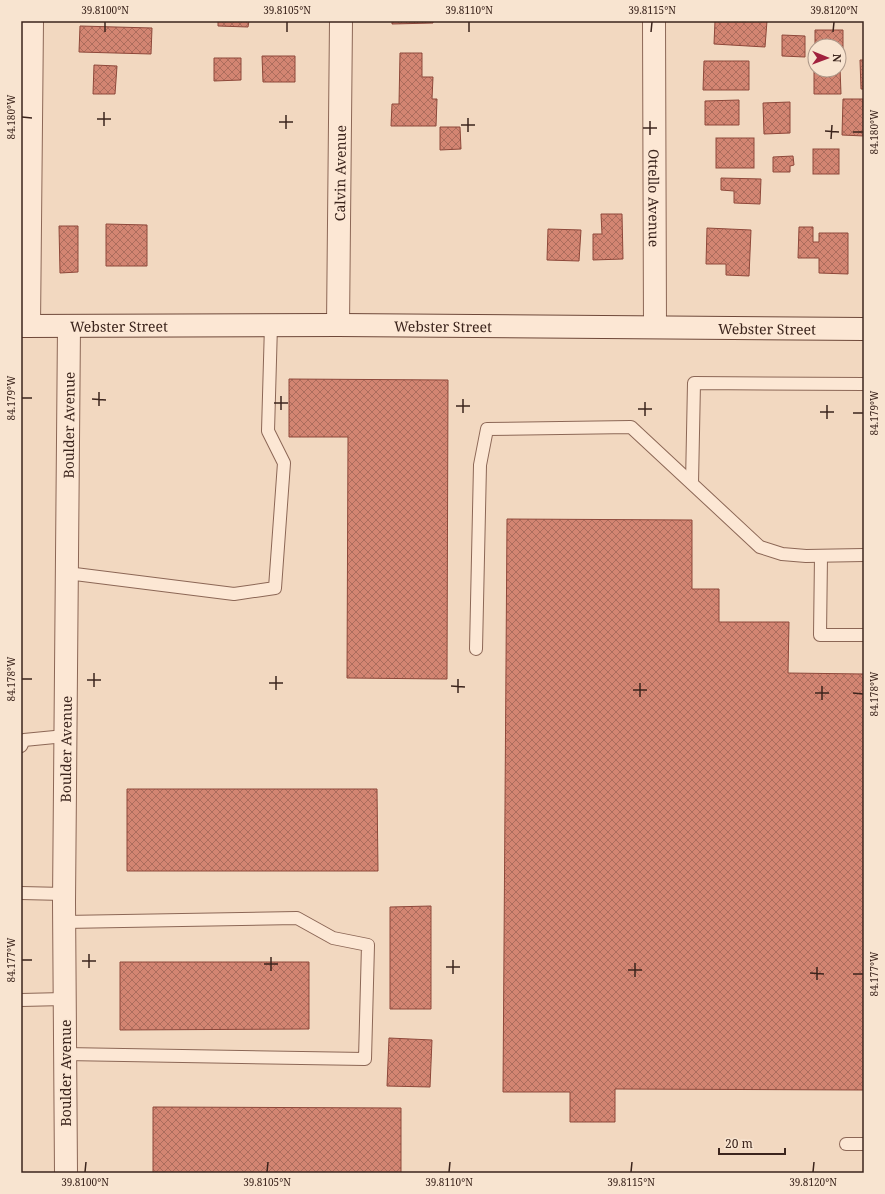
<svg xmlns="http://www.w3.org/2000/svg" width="885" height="1194" font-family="'Noto Serif',serif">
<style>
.building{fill:url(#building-cross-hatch);stroke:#8e483a}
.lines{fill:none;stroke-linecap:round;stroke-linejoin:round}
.lane-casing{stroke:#8c6756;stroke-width:14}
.street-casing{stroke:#8c6756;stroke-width:24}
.secondary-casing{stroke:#6e4839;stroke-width:24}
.lane{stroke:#fce7d4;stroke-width:12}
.street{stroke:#fce7d4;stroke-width:22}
.secondary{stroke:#fce7d4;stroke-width:22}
.ticks{fill:none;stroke:#3b241c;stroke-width:1.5}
.labels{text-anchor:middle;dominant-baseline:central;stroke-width:3;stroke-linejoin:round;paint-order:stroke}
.street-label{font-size:14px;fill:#3b241c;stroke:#f8e4d0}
.neatline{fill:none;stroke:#3b241c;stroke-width:1.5}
.ticks-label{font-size:10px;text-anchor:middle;fill:#3b241c}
</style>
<defs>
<pattern id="building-cross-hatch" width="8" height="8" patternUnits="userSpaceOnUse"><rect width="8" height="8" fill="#d38572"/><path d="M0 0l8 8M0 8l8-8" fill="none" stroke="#ac6d5d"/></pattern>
</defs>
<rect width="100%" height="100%" fill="#f2d8c0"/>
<g class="building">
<path d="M218,21H249L248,27L218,26Z"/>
<path d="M392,21H433V23L392,24Z"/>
<path d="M715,21H767L765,47L714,44Z"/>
<path d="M80,26L152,28L151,54L79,52Z"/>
<path d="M815,30H843V53H839V46H815Z"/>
<path d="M782,35L805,36V57L782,56Z"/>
<path d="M400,53H422V77H433L432,99H437L436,126H391L392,104H399Z"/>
<path d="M262,56H295V82H263Z"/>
<path d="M214,58H241V80L214,81Z"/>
<path d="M860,60H864V89H861Z"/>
<path d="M704,61H749V90H703Z"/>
<path d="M94,65L117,66L115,94H93Z"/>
<path d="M814,68L815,70H839V68H840L841,94H814Z"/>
<path d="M843,99H863L864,136L842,135Z"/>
<path d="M739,100V125H705V101Z"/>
<path d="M790,102V133L764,134L763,103Z"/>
<path d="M440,127H460L461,149L440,150Z"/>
<rect x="716" y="138" width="38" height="30"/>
<rect x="813" y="149" width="26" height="25"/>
<path d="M793,156L794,165L790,166V172H773V157Z"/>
<path d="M721,178L761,179L760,204L734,203V191L721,190Z"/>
<path d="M601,214H622L623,259L593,260V234H602Z"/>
<path d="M106,224L147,225V266H106Z"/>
<path d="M59,226H78V272L60,273Z"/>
<path d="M799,227H813V242H819V233H848V274L819,273V258H798Z"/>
<path d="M707,228L751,230L749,276L726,275V264H706Z"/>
<path d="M548,229L581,230L579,261L547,260Z"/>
<path d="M289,379L448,380L447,679L347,678L348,437H289Z"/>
<path d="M507,519L692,520V589H719V622H789L788,673L864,674V1090L615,1089V1122H570V1092H503Z"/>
<path d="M127,789H377L378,871H127Z"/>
<path d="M431,906V1009H390V907Z"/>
<path d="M120,962H309V1029L120,1030Z"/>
<path d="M389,1038L432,1040L430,1087L387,1086Z"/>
<path d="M153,1107L401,1108V1173H153Z"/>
</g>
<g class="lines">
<defs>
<g id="lane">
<path d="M692,483L694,383L864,384"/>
<path d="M821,556L820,635H864"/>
<path d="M67,573L234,594L275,588L284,463L268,431L271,325"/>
<path d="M476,649L480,465L487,429L631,427L760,547L782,554L806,556L864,555"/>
<path d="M21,746L24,740L65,736"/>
<path d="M21,893L64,894"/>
<path d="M64,922L297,918L333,938L368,945L365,1059L65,1054"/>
<path d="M21,1000L64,999"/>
<path d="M846,1144H864"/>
</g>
<g id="street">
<path id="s1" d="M654,21L655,327"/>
<path id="s2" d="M338,325L341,21"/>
<path d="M29,326L32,21"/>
<path id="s3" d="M66,1173L64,902L69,326"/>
</g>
<g id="secondary">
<path id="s4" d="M21,326L338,325L864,329"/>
</g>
</defs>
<use href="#lane" class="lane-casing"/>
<use href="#street" class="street-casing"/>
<use href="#secondary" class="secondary-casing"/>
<use href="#lane" class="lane"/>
<use href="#street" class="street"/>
<use href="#secondary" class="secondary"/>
</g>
<path class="ticks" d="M105,32V22M287,32V22M469,32V22M651,32L652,22M833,32L834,22M22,117L32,118M97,119H111M279,122H293M461,125H475M104,126V112M643,128H657M286,129V115M825,131L839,132M468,132V118M853,132H863M650,135V121M831,139L832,125M22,398H32M92,399L106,400M274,403H288M99,406V392M456,406H470M638,409H652M281,410V396M820,412H834M463,413V399M853,413H863M645,416V402M827,419V405M22,679H32M87,680H101M269,683H283M451,686L465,687M94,687V673M276,690V676M633,690H647M458,693V679M815,693H829M853,693L863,694M640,697V683M822,700V686M22,960H32M82,961H96M264,964H278M446,967H460M89,968V954M628,970H642M271,971V957M810,973L824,974M453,974V960M853,974H863M635,977V963M817,980V967M85,1172L86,1162M267,1172L268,1162M449,1172L450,1162M631,1172L632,1162M813,1172L814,1162"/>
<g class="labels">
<g class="street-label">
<text stroke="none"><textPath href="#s2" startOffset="152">Calvin Avenue</textPath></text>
<text stroke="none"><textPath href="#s1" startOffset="177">Ottello Avenue</textPath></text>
<text stroke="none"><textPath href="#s4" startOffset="98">Webster Street</textPath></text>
<text stroke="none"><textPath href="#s4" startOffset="422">Webster Street</textPath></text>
<text stroke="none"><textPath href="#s4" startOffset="746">Webster Street</textPath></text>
<text stroke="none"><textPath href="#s3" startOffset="748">Boulder Avenue</textPath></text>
<text stroke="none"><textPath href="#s3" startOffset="424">Boulder Avenue</textPath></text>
<text transform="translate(65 1073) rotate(-90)">Boulder Avenue</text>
</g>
</g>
<rect width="885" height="1194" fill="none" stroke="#f8e4d0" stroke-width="44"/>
<g transform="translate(827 58) rotate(91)"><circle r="19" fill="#f8e4d0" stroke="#ac9788"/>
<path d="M0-3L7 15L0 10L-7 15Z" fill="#a1213e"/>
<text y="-6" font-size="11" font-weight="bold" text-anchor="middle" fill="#3b241c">N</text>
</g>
<path d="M719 1148v6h66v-6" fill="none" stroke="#3b241c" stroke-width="2"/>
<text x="725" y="1148" font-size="12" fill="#3b241c" stroke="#f8e4d0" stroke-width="3" paint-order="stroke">20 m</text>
<rect x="22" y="22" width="841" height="1150" class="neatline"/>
<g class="ticks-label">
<text x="105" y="14">39.8100°N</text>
<text x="287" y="14">39.8105°N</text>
<text x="469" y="14">39.8110°N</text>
<text x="652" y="14">39.8115°N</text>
<text x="834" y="14">39.8120°N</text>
<text transform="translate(11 117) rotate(-90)" y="4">84.180°W</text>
<text transform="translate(874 132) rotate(-90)" y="4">84.180°W</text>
<text transform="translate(11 398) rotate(-90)" y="4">84.179°W</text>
<text transform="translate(874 413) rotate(-90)" y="4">84.179°W</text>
<text transform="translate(11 679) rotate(-90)" y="4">84.178°W</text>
<text transform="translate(874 694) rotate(-90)" y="4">84.178°W</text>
<text transform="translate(11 960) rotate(-90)" y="4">84.177°W</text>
<text transform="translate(874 974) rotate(-90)" y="4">84.177°W</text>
<text x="85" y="1186">39.8100°N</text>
<text x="267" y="1186">39.8105°N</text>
<text x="449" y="1186">39.8110°N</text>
<text x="631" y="1186">39.8115°N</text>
<text x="813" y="1186">39.8120°N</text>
</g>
</svg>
